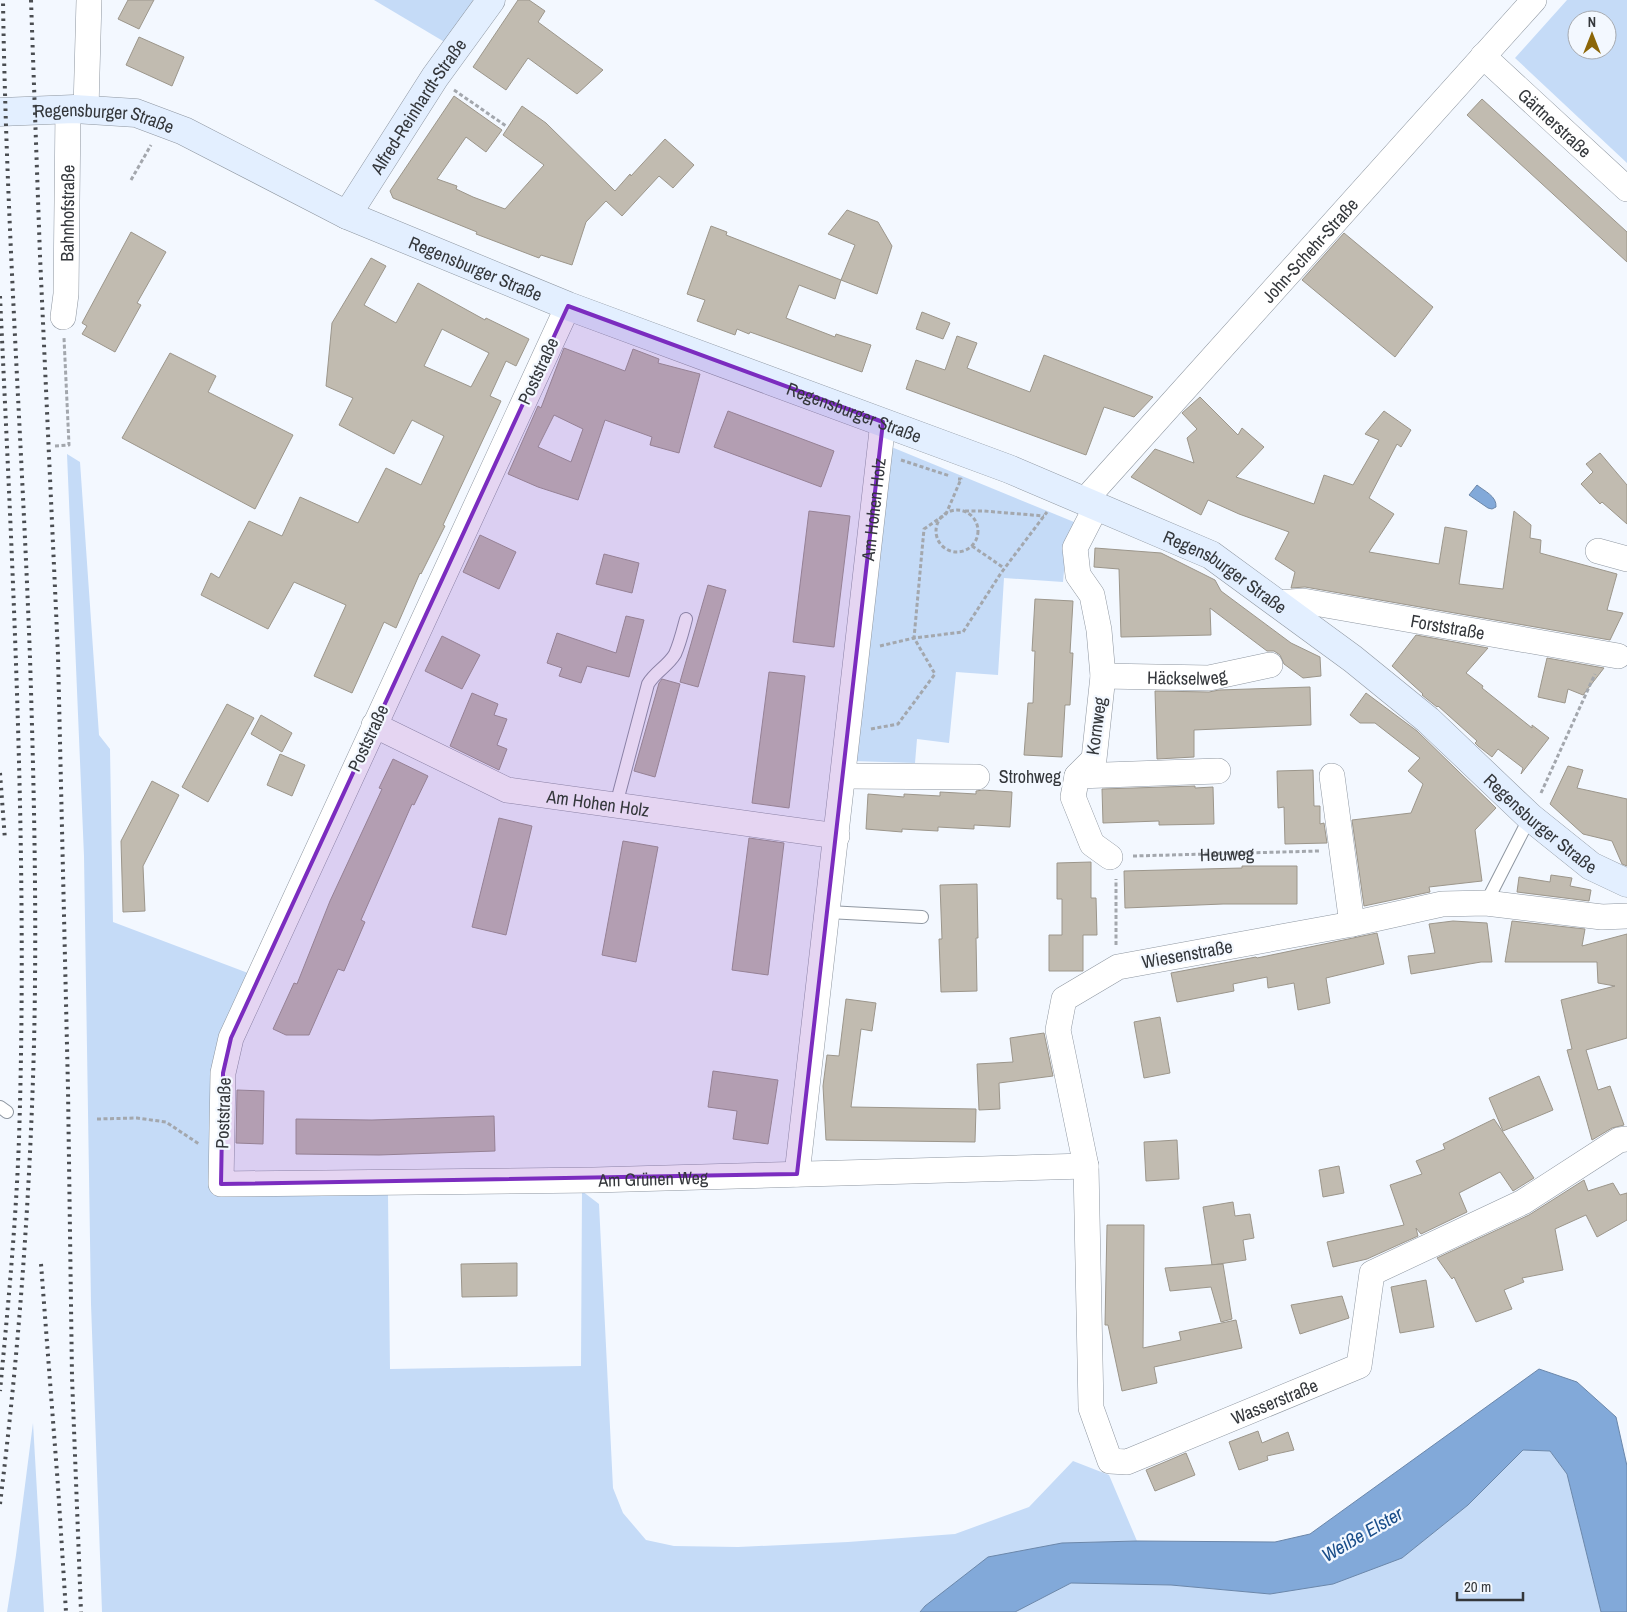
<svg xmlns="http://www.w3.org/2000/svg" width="1627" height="1612" font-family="'Archivo Narrow',sans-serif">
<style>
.green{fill:#c5dbf7;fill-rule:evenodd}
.water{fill:#82a9d9;stroke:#6b87aa}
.building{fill:#c1bbb0;stroke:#9c968b;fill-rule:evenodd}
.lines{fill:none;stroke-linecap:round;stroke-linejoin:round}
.lane-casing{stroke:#8f97a1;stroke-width:14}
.street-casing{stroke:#8f97a1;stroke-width:26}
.secondary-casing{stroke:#8f97a1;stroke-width:29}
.path{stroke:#a3a7ad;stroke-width:3;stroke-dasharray:4 2.5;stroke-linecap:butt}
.lane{stroke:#fff;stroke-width:12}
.street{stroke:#fff;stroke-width:25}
.secondary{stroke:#e3efff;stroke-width:28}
.rail{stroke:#4a4d51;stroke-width:4;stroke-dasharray:2.5 5;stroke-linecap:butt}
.marked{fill:#7b2cbf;fill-opacity:0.2;stroke:#7b2cbf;stroke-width:4;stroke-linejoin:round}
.labels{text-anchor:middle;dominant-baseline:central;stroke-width:4.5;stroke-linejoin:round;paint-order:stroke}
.street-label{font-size:18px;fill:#34373b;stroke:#f3f8ff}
.water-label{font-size:19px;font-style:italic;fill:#194d89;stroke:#f3f8ff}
</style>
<rect width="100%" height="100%" fill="#f3f8ff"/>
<g class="green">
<path d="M374,0H482L453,47Z"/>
<path d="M1567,0H1627V163L1515,58ZM1577,20H1607V50H1577Z"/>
<path d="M889,446L1074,522L1066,548L1063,582L1004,578L998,675L956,672L949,743L917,739L915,763L853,761Z"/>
<path d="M67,454L80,462L99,735L110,749L113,922L248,973L218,1039L212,1065L213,1195H388L390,1369L581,1366L582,1191L599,1204L613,1488L623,1513L646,1540L674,1546L738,1547L848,1542L955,1534L1029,1507L1073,1461L1109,1475L1137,1541L1062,1543L925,1606L920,1612H102L91,1304L84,856Z"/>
<path d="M33,1423L44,1612H7L16,1555Z"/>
<path d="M1523,1450L1550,1451L1567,1474L1601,1612H1015L1071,1583L1171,1585L1270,1594L1402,1558L1468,1505Z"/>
</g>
<g class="water">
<path d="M1477,485C1484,491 1497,496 1496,507L1492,509L1488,508L1469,495Z"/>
<path d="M1539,1369L1577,1382L1616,1417L1627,1466V1612H1601L1567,1474L1550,1451L1523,1450L1468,1505L1402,1558L1333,1584L1270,1594L1171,1585L1071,1583L1015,1612H920L925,1606L988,1557L1062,1543L1137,1541L1275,1542L1310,1534Z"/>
</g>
<g class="building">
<path d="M128,0H154L139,29L118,19Z"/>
<path d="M518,0H529L545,11L538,22L603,70L577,94L528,58L506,90L473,67Z"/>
<path d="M139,37L184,57L172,86L126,65Z"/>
<path d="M454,96L502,130L486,152L466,137L437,179L457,186L456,189L473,197L505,209L544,165L503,135L522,106L546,123L615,191L630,174L631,176L665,139L694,165L673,188L659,176L622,216L606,201L586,222L572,265L541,255L539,258L476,234L477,232L393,198L390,191Z"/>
<path d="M1482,99L1627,232V262L1467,115Z"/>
<path d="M847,210L878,222L892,246L877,294L841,280L855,245L828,234Z"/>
<path d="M711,226L727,232L726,235L841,280L835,299L799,285L786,318L835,337L836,334L871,345L862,372L750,332L749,334L737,329L735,335L697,321L705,300L687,294Z"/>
<path d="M131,232L166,252L137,303L141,305L115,352L82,334L87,326L82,323Z"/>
<path d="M1344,233L1433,307L1395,357L1302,280Z"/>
<path d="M371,258L386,266L364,305L396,323L418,283L485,320L486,318L529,339L516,366L506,361L490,396L501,401L443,525L445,526L421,574L420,573L396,628L384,622L352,693L314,676L346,605L294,582L268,629L201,595L211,573L219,578L249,521L282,536L300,497L358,523L386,468L421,485L444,436L412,420L394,454L339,425L353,398L326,386L332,323ZM442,329L489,353L471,387L424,366Z"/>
<path d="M922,312L950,323L943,339L916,329Z"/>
<path d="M957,336L977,343L967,368L1030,392L1044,355L1153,397L1134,417L1104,407L1086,455L906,389L916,360L945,370Z"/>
<path d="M564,348L625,371L633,349L659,359L658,363L700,374L679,453L650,445L652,437L605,420L578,500L538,487L508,474L538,406L541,408ZM554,415L583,429L571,462L538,447Z"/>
<path d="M170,353L216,376L208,392L293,435L255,509L122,438Z"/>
<path d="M1200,397L1238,435L1242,428L1264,447L1236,477L1314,504L1324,475L1353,485L1379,440L1365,434L1384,411L1411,430L1401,447L1397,444L1369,498L1394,514L1369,552L1439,564L1445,527L1467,531L1459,584L1503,589L1514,511L1531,525L1530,538L1541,540L1540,553L1617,574L1607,610L1623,613L1610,640L1305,587L1291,588L1295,572L1275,559L1289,532L1239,514L1208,500L1201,515L1131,477L1155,449L1194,463L1187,438L1197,429L1182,413Z"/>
<path d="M728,411L834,451L821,487L714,447Z"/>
<path d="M1600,453L1627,485V524L1602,502L1600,504L1581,484L1593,472L1586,464Z"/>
<path d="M809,511L850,516L834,647L793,642Z"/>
<path d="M480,535L516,552L499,589L463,572Z"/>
<path d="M1095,548L1161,553L1215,580L1221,591L1291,643L1320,657L1321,676L1303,678L1284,664L1280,655L1274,651H1267L1210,608L1211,635L1121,637L1119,569L1094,567Z"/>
<path d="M604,554L639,563L632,593L596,584Z"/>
<path d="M708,585L726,590L698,687L680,682Z"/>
<path d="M1035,599L1073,601L1070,653H1073L1070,705H1065L1062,757L1024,755L1028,703H1033L1035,651H1032Z"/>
<path d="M626,616L644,620L629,677L587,666L581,683L559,676L562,668L547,663L557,633L616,653Z"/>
<path d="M1416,635L1488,648L1466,673L1483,686L1482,688L1532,728V725L1549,738L1521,774L1523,768L1498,749L1492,757L1478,746L1475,743L1477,741L1438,706L1437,707L1422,695L1423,694L1392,666Z"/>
<path d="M442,636L480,655L462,689L425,671Z"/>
<path d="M1547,658L1604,668L1583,695L1568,689L1565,703L1538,697Z"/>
<path d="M769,672L805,676L789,808L752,803Z"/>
<path d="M662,679L680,684L655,777L634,771L659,683Z"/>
<path d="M1310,687L1311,725L1194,730V757L1157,759L1155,691L1209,692L1219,690Z"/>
<path d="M472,693L498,704L494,715L507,719L497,745L507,749L499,770L450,746Z"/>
<path d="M1366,693L1417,731L1496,808L1475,830L1482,881L1429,887L1430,892L1364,906L1352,820L1411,813L1423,784L1408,771L1420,758L1375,723H1360L1350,715Z"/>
<path d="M227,704L254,718L208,802L182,787Z"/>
<path d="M261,715L292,733L282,752L251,734Z"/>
<path d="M280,754L305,765L292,796L267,785Z"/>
<path d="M393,759L428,776L414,805L412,804L361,920L365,922L344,971L338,969L309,1035H286L273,1029L294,983L297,984L330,901L382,789L379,788Z"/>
<path d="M1568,766L1583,770L1577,788L1627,799V866L1622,864L1612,841L1583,834L1550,804Z"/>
<path d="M1313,770L1314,806H1320V824L1324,823L1327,843L1285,844L1284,807L1278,808L1277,771Z"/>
<path d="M152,781L179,795L143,866L145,911L123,912L121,841Z"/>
<path d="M1195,786V788L1213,787L1214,824L1159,825V821L1103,823L1102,789Z"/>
<path d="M983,790L1012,792L1010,827L974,825V829L938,827V831L902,829V832L866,829L868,794L904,797V794L940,796V792L976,794V791Z"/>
<path d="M499,818L532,826L506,935L472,927Z"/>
<path d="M749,838L784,843L768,975L732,970Z"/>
<path d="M623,841L658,847L636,962L602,955Z"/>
<path d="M1091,862V898H1096L1097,935H1083V971H1049V935H1062V899H1057V863Z"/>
<path d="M1242,866H1297V904H1223L1125,908L1124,871L1242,868Z"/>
<path d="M1551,875L1572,878L1570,886L1591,890L1589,901L1517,892L1519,877L1550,882Z"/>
<path d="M977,884L978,938H976L977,991L941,992L939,939H942L940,885Z"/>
<path d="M1453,921L1487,923L1492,962H1481L1411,974L1408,956L1435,953L1429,924Z"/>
<path d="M1512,921L1585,929L1582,946L1627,934V1038L1586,1050L1598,1090L1610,1086L1624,1125L1612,1128L1592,1140L1567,1050L1572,1049L1561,1000L1615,986L1598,983L1597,962H1505Z"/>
<path d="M1377,933L1384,964L1326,978L1330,1003L1298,1010L1294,983L1268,988L1267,977L1233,984L1234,991L1177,1002L1171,973L1256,957L1257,958Z"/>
<path d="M846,999L876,1003L872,1031L861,1029L851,1107L976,1109L975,1142L826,1140L823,1086L827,1055L839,1056Z"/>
<path d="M1160,1017L1170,1073L1144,1078L1134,1022Z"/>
<path d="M1044,1033L1053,1076L999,1083L1000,1109L979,1110L977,1064L1013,1062L1010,1038Z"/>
<path d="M713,1071L778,1080L768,1144L733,1139L737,1111L708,1107Z"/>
<path d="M1539,1076L1553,1110L1503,1131L1489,1098Z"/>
<path d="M237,1090L264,1091L263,1144L236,1143Z"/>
<path d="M494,1116L495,1151L379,1155L296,1154V1119L372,1120Z"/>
<path d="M1494,1119L1534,1178L1513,1191L1500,1172L1459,1193L1467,1212L1421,1234L1416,1228L1418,1236L1367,1259L1333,1267L1327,1242L1404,1225L1390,1185L1422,1174L1416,1161L1445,1149L1443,1144Z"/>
<path d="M1177,1140L1179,1179L1146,1181L1144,1142Z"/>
<path d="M1339,1166L1344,1193L1323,1197L1319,1170Z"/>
<path d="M1584,1180L1588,1191L1613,1183L1620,1195L1627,1193V1220L1597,1237L1586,1215L1555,1229L1563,1270L1522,1278L1524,1282L1504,1290L1512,1309L1476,1322L1454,1277L1452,1279L1437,1258L1529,1215Z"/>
<path d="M1233,1202L1235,1216L1250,1214L1254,1238L1243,1240L1246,1260L1212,1265L1203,1207Z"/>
<path d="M1107,1225H1144L1143,1348L1181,1340L1179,1332L1236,1320L1242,1348L1154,1367L1157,1383L1122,1391L1108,1325H1105Z"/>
<path d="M517,1263V1296L462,1297L461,1264Z"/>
<path d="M1223,1264L1232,1319L1221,1322L1211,1287L1170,1291L1165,1268Z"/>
<path d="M1426,1280L1434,1327L1400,1333L1391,1287Z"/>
<path d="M1342,1296L1349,1318L1300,1334L1291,1305Z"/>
<path d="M1258,1431L1262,1443L1288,1432L1294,1450L1267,1456L1268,1460L1239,1470L1229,1442Z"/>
<path d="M1186,1453L1195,1475L1155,1491L1146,1470Z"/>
</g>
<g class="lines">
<defs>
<g id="lane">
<path d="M616,805L648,684C655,672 668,666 675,654C680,643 683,630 686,619"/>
<path d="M1486,903L1530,817"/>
<path d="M828,912L922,917"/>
<path d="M0,1107L7,1112"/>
</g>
<g id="street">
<path id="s2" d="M1483,56L1627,189"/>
<path d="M86,109L89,0"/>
<path id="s3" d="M568,306L231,1038L223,1073L221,1184L594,1180L1086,1166"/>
<path id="s4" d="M63,317L66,294L68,109"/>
<path id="s5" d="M1085,500L1534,0"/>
<path d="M1097,505L1075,548L1078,575L1092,595L1099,630L1103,676L1094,759L1077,776L1073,797L1092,844L1110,857"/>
<path d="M1598,551L1627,559"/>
<path id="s6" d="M1279,603L1303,601L1618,656"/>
<path id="s7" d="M1103,676L1209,678L1270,665"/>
<path id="s8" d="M374,725L507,790L837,836"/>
<path d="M843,776L977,777"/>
<path d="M1077,776L1218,771"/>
<path d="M1332,776L1352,924"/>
<path id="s9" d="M1627,916L1602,917L1486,903L1442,904L1352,924L1118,967L1064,999L1058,1030L1086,1166L1091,1408L1110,1461L1127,1462L1359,1366L1372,1273L1523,1202L1619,1140L1627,1139"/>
<path id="s10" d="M797,1174L883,422"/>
</g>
<g id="secondary">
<path id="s11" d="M0,112L74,109L136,113L184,131L347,215L568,306L1009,469L1211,555L1353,659L1428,720L1530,817L1591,866L1627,883"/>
<path id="s12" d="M347,215L435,77L491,0"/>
</g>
</defs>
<use href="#lane" class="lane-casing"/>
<use href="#street" class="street-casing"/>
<use href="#secondary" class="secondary-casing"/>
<g class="path">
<path d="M454,90L506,126"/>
<path d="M131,180L151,145"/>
<path d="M55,446L69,445L64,338"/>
<path d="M901,460L950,476"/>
<circle cx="957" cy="531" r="21"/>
<path d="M965,511H984L1044,516"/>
<path d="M972,546L1004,568"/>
<path d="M880,646L914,638L963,632L1001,573L1047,512"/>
<path d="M871,729L898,724L935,674L914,638L924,529L946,514L961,479H958"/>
<path d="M1000,777L1054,776"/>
<path d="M1541,793L1595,674"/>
<path id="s1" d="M1133,856L1319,851"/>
<path d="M1116,945V879"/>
<path d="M97,1119L137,1118L166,1122L199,1144"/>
</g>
<use href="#lane" class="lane"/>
<use href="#street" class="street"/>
<use href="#secondary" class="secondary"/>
<g class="rail">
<path d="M31,0L40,256L58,655L68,1089L72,1377L81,1612"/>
<path d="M0,296C13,577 28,858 19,1139C16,1223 8,1307 0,1391"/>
<path d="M0,773L5,840"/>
<path d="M41,1264L58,1486L66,1612"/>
<path d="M0,1504C19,1351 30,1198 34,1044C37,915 34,786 30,658C22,439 6,219 3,0"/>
</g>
</g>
<path class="marked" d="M568,306L883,422L797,1174L221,1184L223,1073L231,1038Z"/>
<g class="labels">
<g class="street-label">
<text stroke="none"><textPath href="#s12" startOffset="130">Alfred-Reinhardt-Straße</textPath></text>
<text stroke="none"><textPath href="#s11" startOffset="105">Regensburger Straße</textPath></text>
<text stroke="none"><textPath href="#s2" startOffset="98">Gärtnerstraße</textPath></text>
<text stroke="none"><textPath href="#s4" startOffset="104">Bahnhofstraße</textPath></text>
<text stroke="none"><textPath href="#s5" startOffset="336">John-Schehr-Straße</textPath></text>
<text stroke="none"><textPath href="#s11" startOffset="510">Regensburger Straße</textPath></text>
<text transform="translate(538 371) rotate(-65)">Poststraße</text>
<text stroke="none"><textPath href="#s11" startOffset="915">Regensburger Straße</textPath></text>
<text stroke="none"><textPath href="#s10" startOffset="669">Am Hohen Holz</textPath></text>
<text stroke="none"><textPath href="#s11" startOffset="1320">Regensburger Straße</textPath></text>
<text stroke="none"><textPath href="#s6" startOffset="171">Forststraße</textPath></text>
<text stroke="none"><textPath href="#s7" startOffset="84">Häckselweg</textPath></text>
<text transform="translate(1096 726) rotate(-82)">Kornweg</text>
<text transform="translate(368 738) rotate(-65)">Poststraße</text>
<text x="1030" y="776">Strohweg</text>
<text stroke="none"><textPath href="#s8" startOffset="240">Am Hohen Holz</textPath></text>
<text stroke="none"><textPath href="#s11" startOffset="1725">Regensburger Straße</textPath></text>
<text stroke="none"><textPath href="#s1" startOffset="94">Heuweg</textPath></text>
<text transform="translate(1187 954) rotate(-10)">Wiesenstraße</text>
<text transform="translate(223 1113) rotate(-88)">Poststraße</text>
<text stroke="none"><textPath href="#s3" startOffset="1385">Am Grünen Weg</textPath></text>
<text stroke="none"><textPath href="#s9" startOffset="1224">Wasserstraße</textPath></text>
</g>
<g class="water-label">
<text transform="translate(1362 1534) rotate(-30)">Weiße Elster</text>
</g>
</g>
<g transform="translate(1592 35)"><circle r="24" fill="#f3f8ff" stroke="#a7abb1"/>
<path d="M0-4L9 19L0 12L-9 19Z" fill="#8c6608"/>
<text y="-8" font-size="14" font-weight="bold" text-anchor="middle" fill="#34373b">N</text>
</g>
<path d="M1457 1592v8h66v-8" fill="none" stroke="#34373b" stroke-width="2.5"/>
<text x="1464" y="1592" font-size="15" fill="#34373b" stroke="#f3f8ff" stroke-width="4" paint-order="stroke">20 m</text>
</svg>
